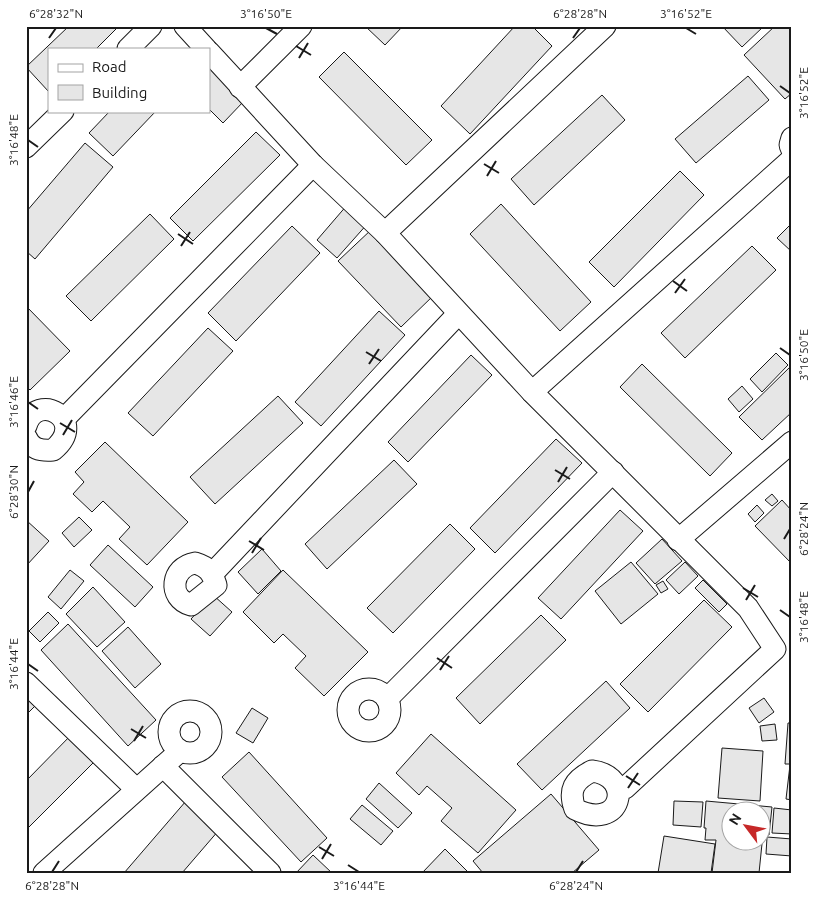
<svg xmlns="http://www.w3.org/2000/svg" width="818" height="899" font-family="Ubuntu,sans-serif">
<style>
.building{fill:#e6e6e6;stroke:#1a1a1a;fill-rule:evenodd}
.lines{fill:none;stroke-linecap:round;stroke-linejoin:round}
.minor-casing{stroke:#1a1a1a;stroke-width:23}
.minor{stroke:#fff;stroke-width:21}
.ticks{fill:none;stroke:#1a1a1a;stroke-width:2}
.neatline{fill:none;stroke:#1a1a1a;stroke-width:2}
.ticks-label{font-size:12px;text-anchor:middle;fill:#1a1a1a}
</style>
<rect width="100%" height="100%" fill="#fff"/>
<g class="building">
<path d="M69,26H119L96,49H49V92L26,67Z"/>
<path d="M365,26H403L385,45Z"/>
<path d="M515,26H532L552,46L470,134L441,106Z"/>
<path d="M722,26H764L742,47Z"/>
<path d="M775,26H790L792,29V93L785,99L744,55Z"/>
<path d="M344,52L432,140L406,165L319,77Z"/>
<path d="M209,67L244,101L223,123L209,109Z"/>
<path d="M748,76L769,100L696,163L675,139Z"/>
<path d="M602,95L625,120L534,205L511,179Z"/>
<path d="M110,111H156L113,156L89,133Z"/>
<path d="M256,132L280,155L193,241L170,218Z"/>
<path d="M85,143L113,167L35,259L26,251V212Z"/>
<path d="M680,171L704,195L614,287L589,262Z"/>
<path d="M348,204L369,222L337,258L317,240Z"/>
<path d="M501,204L591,302L560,331L470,234Z"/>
<path d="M150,214L174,239L91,321L66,296Z"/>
<path d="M792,223V252L777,238Z"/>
<path d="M292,226L320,253L236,341L208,313Z"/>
<path d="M372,229L435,294L401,327L338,261Z"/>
<path d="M752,246L776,270L685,358L661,333Z"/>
<path d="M26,306L70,351L30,390L26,386Z"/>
<path d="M379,311L405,335L321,426L295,402Z"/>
<path d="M208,328L233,351L153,436L128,413Z"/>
<path d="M776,353L788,365L762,392L750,379Z"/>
<path d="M471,355L492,375L408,462L388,442Z"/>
<path d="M642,364L732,453L710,476L620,387Z"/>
<path d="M792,365V412L762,440L739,417Z"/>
<path d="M742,386L753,399L739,412L728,399Z"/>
<path d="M278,396L303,423L215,504L190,477Z"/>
<path d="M556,439L582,463L495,553L470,528Z"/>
<path d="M105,442L188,522L147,565L119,539L130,527L103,501L92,512L73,494L84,482L75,472Z"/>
<path d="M394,460L417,484L327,569L305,544Z"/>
<path d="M772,494L778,501L772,506L765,500Z"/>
<path d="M782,500L792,511V564L755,526Z"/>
<path d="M757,505L764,513L755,522L748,514Z"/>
<path d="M620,510L643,531L561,619L538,598Z"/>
<path d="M79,517L92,530L74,547L62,533Z"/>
<path d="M26,520L49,541L26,566Z"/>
<path d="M450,524L475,549L393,633L367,608Z"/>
<path d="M662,539L682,561L655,584L636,563Z"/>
<path d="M108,545L153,587L135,607L90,565Z"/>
<path d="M262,549L281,571L258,594L238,572Z"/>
<path d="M631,562L658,594L621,624L595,591Z"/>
<path d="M685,562L698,576L679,594L666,580Z"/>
<path d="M70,570L84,581L61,609L48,597Z"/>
<path d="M283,570L368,652L324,696L295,668L306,656L283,634L274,643L243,612Z"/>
<path d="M703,580L727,604L719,612L695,588Z"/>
<path d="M663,581L668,589L661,593L656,585Z"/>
<path d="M93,587L125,622L97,647L66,614Z"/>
<path d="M213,595L232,612L210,636L191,619Z"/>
<path d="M704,600L732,627L648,712L620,684Z"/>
<path d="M48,612L59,623L40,642L29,631Z"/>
<path d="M541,615L566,640L480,724L456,698Z"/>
<path d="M68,624L156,720L128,746L41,650Z"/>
<path d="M128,627L161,664L135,688L102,651Z"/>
<path d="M606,681L630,708L542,790L517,764Z"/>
<path d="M26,686L40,701L26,715Z"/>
<path d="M764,698L774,712L759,723L749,708Z"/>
<path d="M252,708L268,718L253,743L236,733Z"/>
<path d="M788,723H792V764H785Z"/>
<path d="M775,724L777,740L762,741L760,726Z"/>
<path d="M74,732L99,757L26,830V781Z"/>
<path d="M431,734L516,810L478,853L441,821L452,808L427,786L419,795L396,773Z"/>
<path d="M722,748L763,751L760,801L718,798Z"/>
<path d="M249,752L327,838L301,862L222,777Z"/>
<path d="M790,765H792V800L786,799Z"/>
<path d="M379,783L412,813L398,828L366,799Z"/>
<path d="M551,794L599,850L572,873H483L473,861Z"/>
<path d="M186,801L219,830L182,873H124Z"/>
<path d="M674,801L703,802L701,827L673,825Z"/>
<path d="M706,801L772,807L769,835L763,834L759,873H712L716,840H705L706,828H704ZM730,812H760V842H730Z"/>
<path d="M362,805L393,831L381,845L350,819Z"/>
<path d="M774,808L792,810V834L772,833Z"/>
<path d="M664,836L715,844L711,873H658Z"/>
<path d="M767,837L792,839V856L766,854Z"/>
<path d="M445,849L469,873H422Z"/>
<path d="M313,855L332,873H296Z"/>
</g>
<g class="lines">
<defs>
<g id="minor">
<path d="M185,26L206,49"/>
<path d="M128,49L151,26"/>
<path d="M209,52L313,165L385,233L532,392L748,608L775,649L625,788L618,790"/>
<path d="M240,87L301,26"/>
<path d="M792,138L790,145L792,150"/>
<path d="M26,147L63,111"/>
<path d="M385,233L605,26"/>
<path d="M532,392L792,159"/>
<path d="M64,419L313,165"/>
<path d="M26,426C36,390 90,420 53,450C40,451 31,449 26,437"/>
<path d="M678,540L792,442"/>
<path d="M195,563C208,567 212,572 216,585L191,605C167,598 171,567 195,563Z"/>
<path d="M213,573L458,314"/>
<path d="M26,683L136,789"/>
<circle cx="369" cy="710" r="21"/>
<path d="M387,699L613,472"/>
<circle cx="190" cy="732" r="21"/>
<path d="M163,766L270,873"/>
<path d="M592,771C635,776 622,833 575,809C568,790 574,780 592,771Z"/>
<path d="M44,873L180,751"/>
</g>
</defs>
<use href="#minor" class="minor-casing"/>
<use href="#minor" class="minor"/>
</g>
<path class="ticks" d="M266,28L277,34M686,28L696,34M49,38L56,28M573,38L580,28M296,46L311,55M299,58L308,43M780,86L790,93M28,140L38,147M484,164L499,173M487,176L496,161M178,234L193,244M181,246L190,232M673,281L687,291M675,293L685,279M780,348L790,355M366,352L381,361M369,364L379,349M28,402L38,409M60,423L75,432M63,435L72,420M555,470L570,479M558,482L567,467M28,492L34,481M784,539L790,529M249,541L264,550M252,553L261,538M743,588L758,597M746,600L755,585M780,610L790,617M437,658L452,668M28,664L38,671M440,670L449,656M131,729L146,738M134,741L143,726M626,776L640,785M628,788L638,773M319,847L334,856M322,859L331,844M348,865L359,872M52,872L59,861M576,872L583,861"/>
<rect width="818" height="899" fill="none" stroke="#ffffff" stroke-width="55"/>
<rect x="48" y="48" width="162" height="65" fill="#ffffff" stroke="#a3a3a3"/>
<rect x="58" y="64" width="25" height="8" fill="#ffffff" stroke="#a3a3a3"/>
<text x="92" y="72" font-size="15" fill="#1a1a1a">Road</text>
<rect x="58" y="85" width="25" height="15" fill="#e6e6e6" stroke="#a3a3a3"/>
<text x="92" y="98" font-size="15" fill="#1a1a1a">Building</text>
<g transform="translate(746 826) rotate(302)"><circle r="24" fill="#ffffff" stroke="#a3a3a3"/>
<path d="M0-4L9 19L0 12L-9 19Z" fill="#c62828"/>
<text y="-8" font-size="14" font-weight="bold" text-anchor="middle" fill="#1a1a1a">N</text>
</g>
<rect x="28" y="28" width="762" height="844" class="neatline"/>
<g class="ticks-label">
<text x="56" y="18">6°28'32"N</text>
<text x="266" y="18">3°16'50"E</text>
<text x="580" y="18">6°28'28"N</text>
<text x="686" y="18">3°16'52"E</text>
<text transform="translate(804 93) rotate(-90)" y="4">3°16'52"E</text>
<text transform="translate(14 140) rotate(-90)" y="4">3°16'48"E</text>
<text transform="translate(804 355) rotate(-90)" y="4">3°16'50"E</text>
<text transform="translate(14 402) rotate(-90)" y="4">3°16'46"E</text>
<text transform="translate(14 492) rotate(-90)" y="4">6°28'30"N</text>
<text transform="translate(804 529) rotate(-90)" y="4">6°28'24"N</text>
<text transform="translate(804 617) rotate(-90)" y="4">3°16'48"E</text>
<text transform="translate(14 664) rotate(-90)" y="4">3°16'44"E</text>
<text x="52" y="890">6°28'28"N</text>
<text x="359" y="890">3°16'44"E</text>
<text x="576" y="890">6°28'24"N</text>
</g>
</svg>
